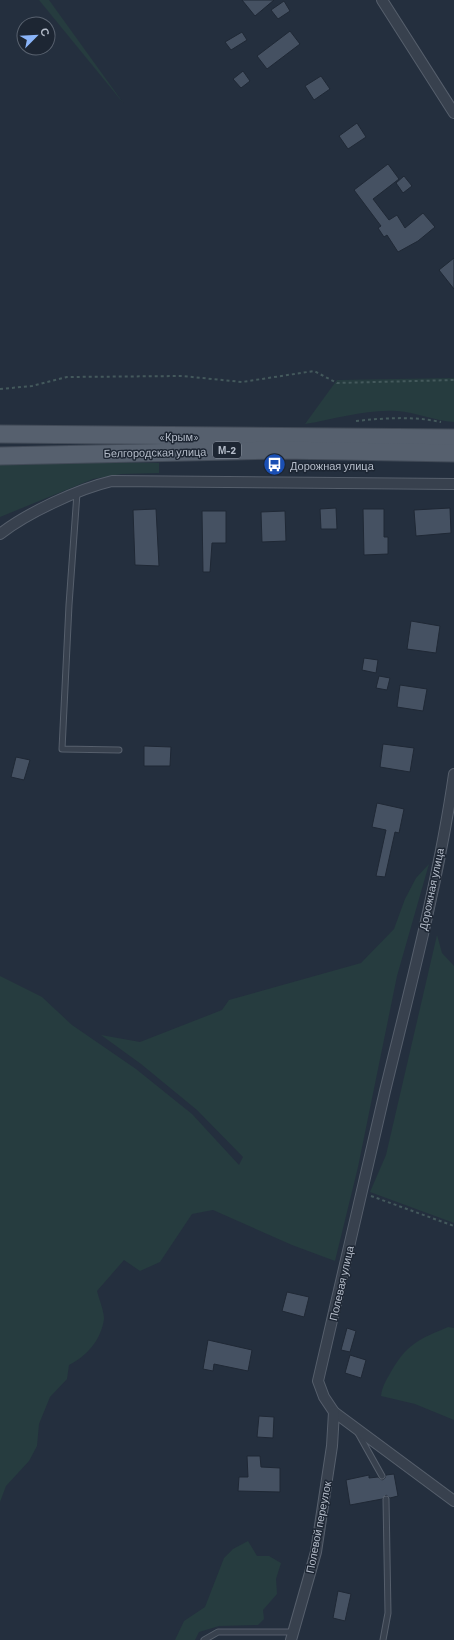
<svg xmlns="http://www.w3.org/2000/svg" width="454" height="1640" font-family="Barlow,sans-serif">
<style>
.green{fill:#263c3f}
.building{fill:#455162;stroke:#1f2835}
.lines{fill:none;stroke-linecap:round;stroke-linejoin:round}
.service-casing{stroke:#565f6c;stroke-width:7}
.minor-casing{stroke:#565f6c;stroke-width:12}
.primary-casing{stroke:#414a57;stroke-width:19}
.path{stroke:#44595c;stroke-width:2;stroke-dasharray:3 3;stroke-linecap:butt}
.service{stroke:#38414e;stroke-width:5}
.minor{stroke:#38414e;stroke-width:10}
.primary{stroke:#56606e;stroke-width:17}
.labels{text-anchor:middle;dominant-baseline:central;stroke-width:3;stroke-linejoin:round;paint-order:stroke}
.shield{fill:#1d2633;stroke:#878f9c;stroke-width:1}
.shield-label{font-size:10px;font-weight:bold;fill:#b4bcc9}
.street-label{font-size:11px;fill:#b4bcc9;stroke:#1d2633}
.poi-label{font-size:11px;fill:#b4bcc9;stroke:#1d2633;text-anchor:start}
</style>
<rect width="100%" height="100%" fill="#242f3e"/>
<g class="green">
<path d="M39,0H49L124,104Z"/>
<path d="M454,378V422C434,421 416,412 397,411C367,409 335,419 305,424L337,380Z"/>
<path d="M0,460L159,463V473L122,474L93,479L0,517Z"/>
<path d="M429,864L397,976L358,1167L335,1261L292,1245L213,1210L192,1214L160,1262L140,1271L124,1260L97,1291C99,1299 104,1311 104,1319C101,1340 87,1356 69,1365L67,1379L50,1397L39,1424L37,1446L29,1461L6,1486L0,1502V976L42,997L72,1025L136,1069L192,1114L239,1165L243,1157L197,1110L141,1064L101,1035L140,1042L222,1010L229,1000L361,963L394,929L405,899L416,878Z"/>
<path d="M437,935L442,953L454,966V1223L370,1192L386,1155Z"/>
<path d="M448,1327L454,1328V1420L415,1404L381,1396C382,1386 387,1379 392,1370C408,1343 420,1339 448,1327Z"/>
<path d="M248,1541L257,1556H269L281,1563L276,1579L277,1594L263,1610L264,1619L258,1625L219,1626L199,1632L195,1640H175L184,1621L205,1607L224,1558L233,1549Z"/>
</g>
<g class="building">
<path d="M242,0H274L255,16Z"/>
<path d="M284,1L290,11L278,19L271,10Z"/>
<path d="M290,31L300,44L267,69L257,56Z"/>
<path d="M242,32L247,40L231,50L225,42Z"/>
<path d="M243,71L250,81L241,88L233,79Z"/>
<path d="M321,76L330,89L314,100L305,86Z"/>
<path d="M357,123L366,137L348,149L339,136Z"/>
<path d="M388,164L399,179L373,199L389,220L397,215L405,228L423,213L435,227L418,241L398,252L387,235L384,237L378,228L381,226L354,190Z"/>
<path d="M404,176L412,186L403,193L396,183Z"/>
<path d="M454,258V289L439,270Z"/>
<path d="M336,508L337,529H321L320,509Z"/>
<path d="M450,508L451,533L416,536L414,510Z"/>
<path d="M156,509L159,566L135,565L133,510Z"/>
<path d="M363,509H384V537H388V554L364,555Z"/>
<path d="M202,511H226V543H212L210,572H203Z"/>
<path d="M285,511L286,541L262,542L261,512Z"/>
<path d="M411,621L440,626L436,653L407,649Z"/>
<path d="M364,658L378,660L376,673L362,670Z"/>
<path d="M379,676L390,678L387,690L376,688Z"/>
<path d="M400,685L427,689L423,711L397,707Z"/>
<path d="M383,744L414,748L410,772L380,767Z"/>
<path d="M144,746L171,747L170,766H144Z"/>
<path d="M16,757L30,760L24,780L11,777Z"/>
<path d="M377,803L404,809L399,833L395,832L385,877L376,876L386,830L372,827Z"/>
<path d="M287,1292L309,1297L304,1317L282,1311Z"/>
<path d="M347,1328L356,1331L350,1352L341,1350Z"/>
<path d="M208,1340L252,1350L248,1371L214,1364L213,1371L203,1369Z"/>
<path d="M350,1355L366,1360L361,1378L345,1373Z"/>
<path d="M259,1416L274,1417L273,1438L257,1437Z"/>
<path d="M247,1456H260L261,1467L280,1468V1492L238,1491L239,1477H248Z"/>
<path d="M394,1474L398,1496L390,1498L386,1495L382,1499L350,1505L346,1480L369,1475V1478L378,1477L382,1480L385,1478L386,1475Z"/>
<path d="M338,1591L351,1594L345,1621L333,1618Z"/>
</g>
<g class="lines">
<defs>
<g id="service">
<path d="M77,493L69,605L62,749L119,750"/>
<path d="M358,1433L382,1476"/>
<path d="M204,1640L218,1632H293"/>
<path d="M383,1640L388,1613L386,1499"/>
</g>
<g id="minor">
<path d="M382,0L454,113"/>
<path d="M0,534C27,513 78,489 112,481L454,484"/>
<path d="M454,774C439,879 410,988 385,1091C362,1188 341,1284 318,1381L324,1397L334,1412L454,1501"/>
<path d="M291,1640L316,1552L332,1446L334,1412"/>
</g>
<g id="primary">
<path d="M0,434L454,438"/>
<path d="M0,456L282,450L454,453"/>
</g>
</defs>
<use href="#service" class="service-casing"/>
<use href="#minor" class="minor-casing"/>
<use href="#primary" class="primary-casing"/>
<g class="path">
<path d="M0,389L32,386L67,377L182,376L242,382L314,371L337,383L454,380"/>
<path d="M356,421C385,418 413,416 441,422"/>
<path d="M371,1196L454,1226"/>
</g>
<use href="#service" class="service"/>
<use href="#minor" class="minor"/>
<use href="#primary" class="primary"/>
</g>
<defs>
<symbol id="bus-disc" viewBox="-11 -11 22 22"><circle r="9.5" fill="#1a4fb4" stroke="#1d2633"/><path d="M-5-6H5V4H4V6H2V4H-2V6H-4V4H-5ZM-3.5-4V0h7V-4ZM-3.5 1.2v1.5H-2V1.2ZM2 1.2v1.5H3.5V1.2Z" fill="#fff"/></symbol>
</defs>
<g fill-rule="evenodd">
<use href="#bus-disc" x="262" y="452" width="25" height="25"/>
</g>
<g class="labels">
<rect class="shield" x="213" y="442" width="28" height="16" rx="3"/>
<g class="shield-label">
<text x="227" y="450">М-2</text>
</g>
<g class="street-label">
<text x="179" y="436">«Крым»</text>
<text transform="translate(155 452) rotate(-1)">Белгородская улица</text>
<text transform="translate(431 889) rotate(-78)">Дорожная улица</text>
<text transform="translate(341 1283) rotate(-77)">Полевая улица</text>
<text transform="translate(318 1527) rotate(-79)">Полевой переулок</text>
</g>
<g class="poi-label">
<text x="290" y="465">Дорожная улица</text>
</g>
</g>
<g transform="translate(36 36) rotate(66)"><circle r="19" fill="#1d2633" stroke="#59626f"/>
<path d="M0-3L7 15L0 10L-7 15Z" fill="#8ab4f8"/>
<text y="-6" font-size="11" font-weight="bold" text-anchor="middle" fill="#b4bcc9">С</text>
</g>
</svg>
